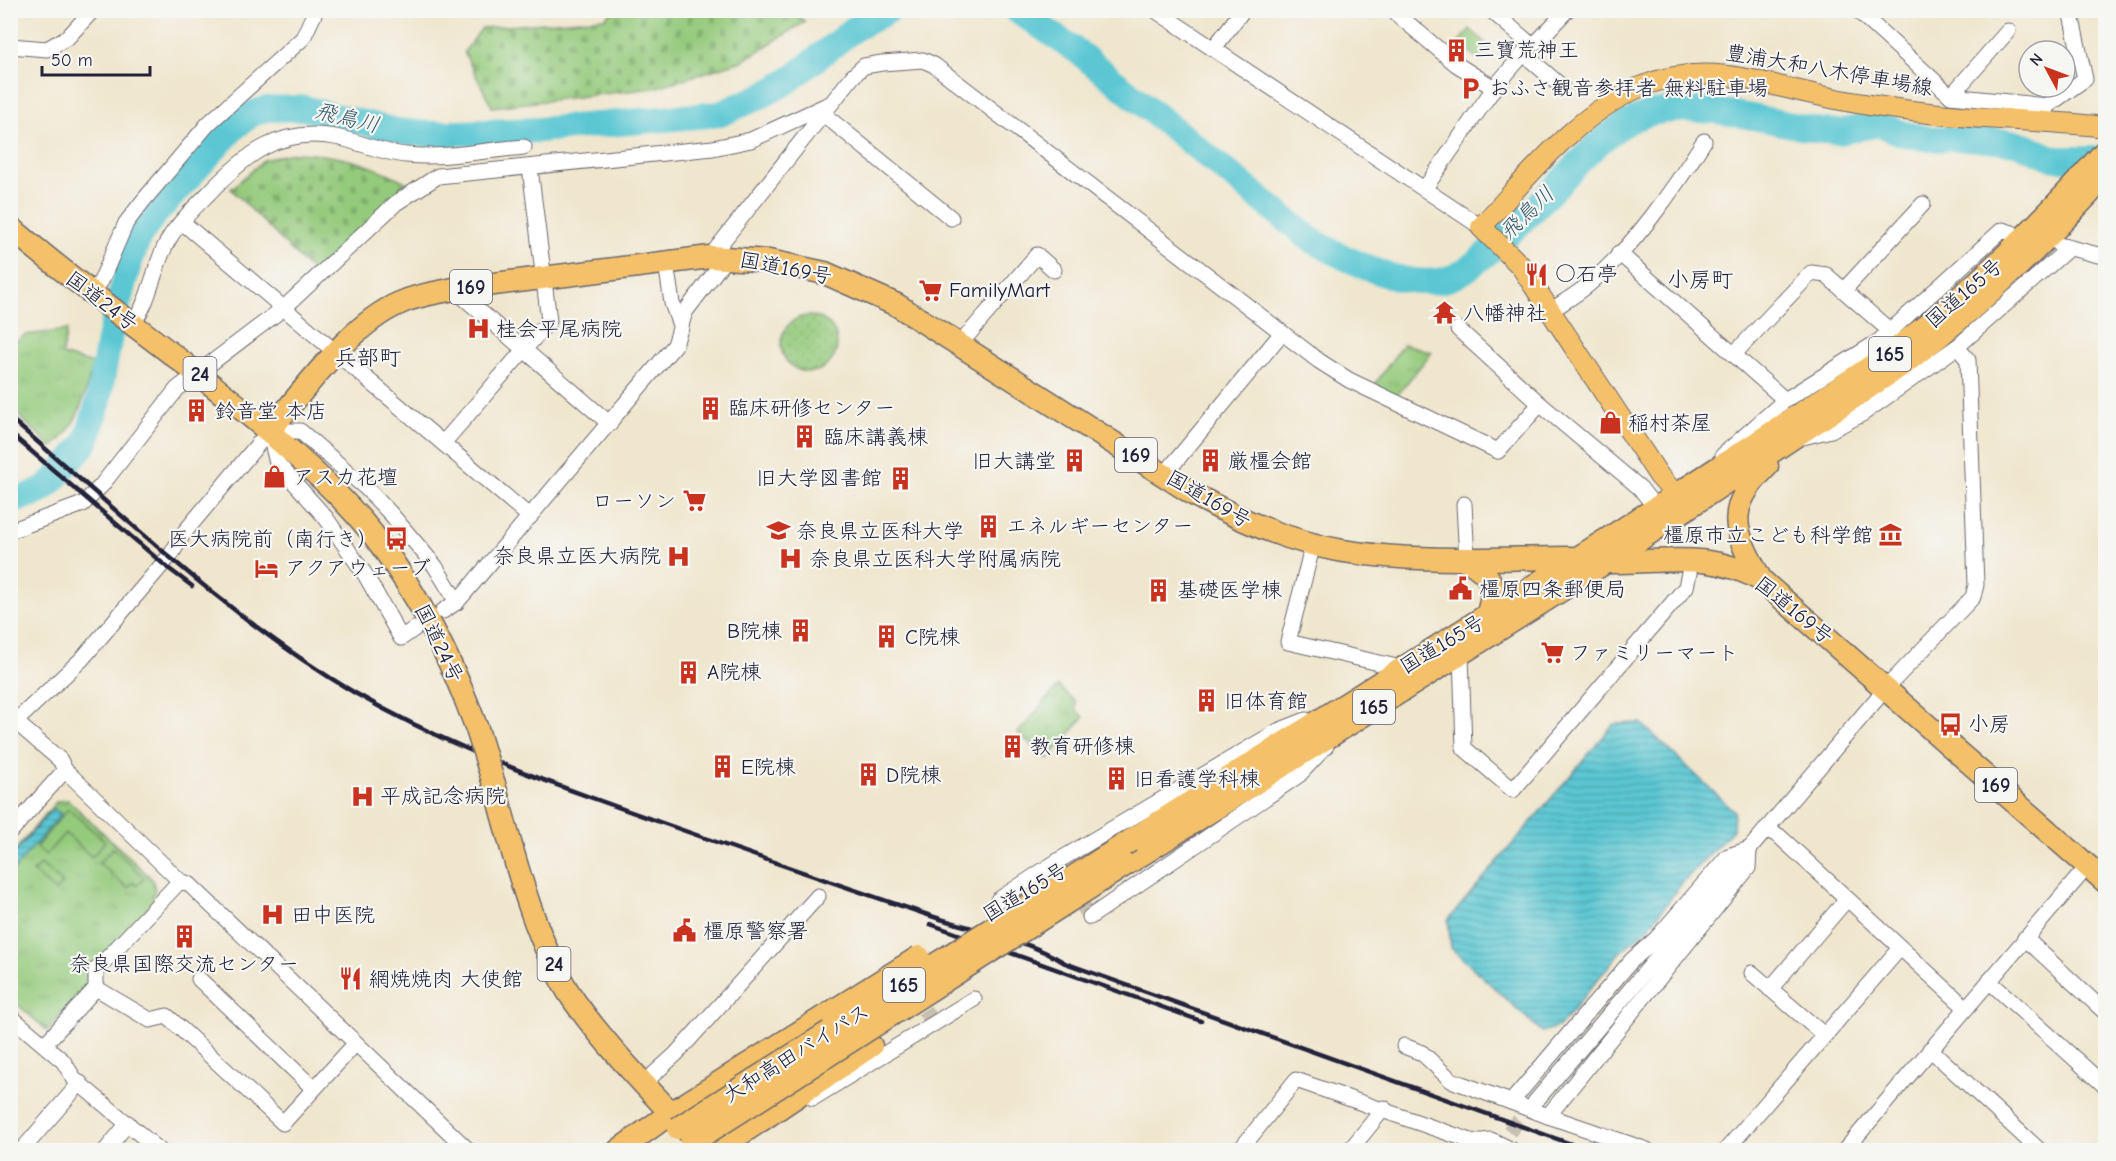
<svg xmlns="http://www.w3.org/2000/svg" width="2116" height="1161" font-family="'Comic Neue','Klee One',sans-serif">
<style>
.grass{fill:url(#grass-dots);stroke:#5b765c;stroke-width:1.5}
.cemetery{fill:url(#cemetery-stones);stroke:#5b765c;stroke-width:1.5}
.park{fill:url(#park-tufts);stroke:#5b765c;stroke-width:1.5}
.garden{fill:#94ca7c;stroke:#5b765c;stroke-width:1.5}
.water{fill:url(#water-rules);stroke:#3e7487;stroke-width:1.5}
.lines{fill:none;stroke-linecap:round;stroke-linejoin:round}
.river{stroke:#5bc7d3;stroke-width:26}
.minor-tunnel{stroke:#c7bfb1;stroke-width:15;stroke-dasharray:15 8;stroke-linecap:butt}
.minor-casing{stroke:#6a676e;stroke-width:17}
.major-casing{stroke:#6a676e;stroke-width:22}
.highway-casing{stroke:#6a676e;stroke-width:25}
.minor{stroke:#fff;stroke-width:15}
.major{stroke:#f4c16a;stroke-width:20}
.highway{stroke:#f4c16a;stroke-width:22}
.rail{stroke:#22223b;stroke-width:4.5}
.highway-bridge-casing{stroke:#6a676e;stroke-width:25;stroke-linecap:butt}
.highway-bridge{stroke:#f4c16a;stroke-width:22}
.labels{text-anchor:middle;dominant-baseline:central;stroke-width:4.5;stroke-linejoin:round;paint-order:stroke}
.shield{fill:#f6f6f2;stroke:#626272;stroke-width:1.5}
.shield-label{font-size:20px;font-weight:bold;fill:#22223b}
.poi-label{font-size:21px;fill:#22223b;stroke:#f6f6f2;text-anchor:start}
.street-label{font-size:21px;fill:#22223b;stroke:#f6f6f2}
.water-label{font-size:22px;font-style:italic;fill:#365c70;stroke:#f6f6f2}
.neighbourhood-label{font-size:22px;fill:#22223b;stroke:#f6f6f2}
</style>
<defs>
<pattern id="grass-dots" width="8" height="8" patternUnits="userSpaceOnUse" patternTransform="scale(1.5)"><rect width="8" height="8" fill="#94ca7c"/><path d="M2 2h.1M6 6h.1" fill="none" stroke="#7fad6c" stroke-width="1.8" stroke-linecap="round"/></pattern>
<pattern id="cemetery-stones" width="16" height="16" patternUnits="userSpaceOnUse" patternTransform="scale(1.5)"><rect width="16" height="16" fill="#94ca7c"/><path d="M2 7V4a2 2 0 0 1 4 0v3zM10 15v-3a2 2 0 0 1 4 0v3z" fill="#7fad6c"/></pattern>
<pattern id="park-tufts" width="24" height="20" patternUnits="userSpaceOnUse" patternTransform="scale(1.5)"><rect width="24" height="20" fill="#94ca7c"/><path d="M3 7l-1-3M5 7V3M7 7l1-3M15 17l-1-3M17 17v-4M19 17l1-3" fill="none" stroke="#7fad6c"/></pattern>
<pattern id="water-rules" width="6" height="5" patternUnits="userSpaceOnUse" patternTransform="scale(1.5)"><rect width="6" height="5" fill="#5bc7d3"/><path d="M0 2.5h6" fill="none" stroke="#4ba1ac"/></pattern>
</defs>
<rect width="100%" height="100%" fill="#f6f6f2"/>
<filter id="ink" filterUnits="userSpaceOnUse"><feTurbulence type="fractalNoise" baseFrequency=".0167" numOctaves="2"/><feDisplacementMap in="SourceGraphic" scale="12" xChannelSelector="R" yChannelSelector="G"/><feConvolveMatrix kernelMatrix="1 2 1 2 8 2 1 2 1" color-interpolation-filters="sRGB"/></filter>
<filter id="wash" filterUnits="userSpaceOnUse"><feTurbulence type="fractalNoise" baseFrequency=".008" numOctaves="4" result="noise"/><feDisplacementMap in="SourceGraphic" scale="24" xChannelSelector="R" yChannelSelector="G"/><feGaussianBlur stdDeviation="1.35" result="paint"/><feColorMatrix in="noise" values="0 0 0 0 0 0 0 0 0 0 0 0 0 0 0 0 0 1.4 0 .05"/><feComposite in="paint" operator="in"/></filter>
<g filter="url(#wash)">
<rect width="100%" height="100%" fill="#f0e6ce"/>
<circle class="grass" cx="809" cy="344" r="28"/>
<g class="cemetery">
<path d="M613,11H792L805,22L742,61L654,88L492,107L464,52L482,28L605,18Z"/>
<path d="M291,153C334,153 372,163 409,184L314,273L231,189L264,160Z"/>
</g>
<g class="park">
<path d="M67,330L62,355L93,364C85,393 79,428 52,447L11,409V345L25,335Z"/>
<path d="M1403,344L1432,352L1392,401L1371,390Z"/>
<path d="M1058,686L1076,702V710L1084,717L1048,759L1018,733Z"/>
<path d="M68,800L153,880L155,891L152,897L154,900L89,984L48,1031L11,999V855L57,801Z"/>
</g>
<g class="garden">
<path d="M1470,29L1491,48L1480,61L1459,42Z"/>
<path d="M68,809L105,841L92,857L65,833L46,855L36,847Z"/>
<path d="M113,848L144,878L137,886L133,882L128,888L99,863Z"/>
<path d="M41,864L63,883L55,891L33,872Z"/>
</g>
<g class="water">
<path d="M1641,723L1734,811L1733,830L1682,883L1647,930L1620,952L1560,1026L1542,1032L1451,948L1448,920L1614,724Z"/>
<path d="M53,808L61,814L11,873V857Z"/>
</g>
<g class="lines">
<g class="river">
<path d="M1016,10L1077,51L1310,239C1345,259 1413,296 1455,276C1485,262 1544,199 1569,173C1590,150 1617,122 1648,114C1701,100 1770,122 1823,131L1840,132L1878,124L1904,134L1929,139L1967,138L2018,143L2055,159H2106"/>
<path d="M10,502L39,492L52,482L86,442L98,403L110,335L128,267L139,237L152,218L212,152L236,126L252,114L266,109L304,108L397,131L430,134L539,130L720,114L761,96L787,82L854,29L890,10"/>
</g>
</g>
</g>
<g filter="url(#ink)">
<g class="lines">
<g class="minor-tunnel">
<path d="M1056,862L1090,917"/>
<path d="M911,991L933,1023"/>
<path d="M1494,1149L1535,1102"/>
</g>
<defs>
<g id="minor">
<path d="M1155,10L1481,227"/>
<path d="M1392,10L1456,64L1494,88"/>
<path d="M1491,10L1531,45"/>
<path d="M1857,10L1951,96L2047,106"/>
<path d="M10,46L47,49L68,37L93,10"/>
<path d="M1214,48L1243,10"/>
<path d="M1524,54L1562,87"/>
<path d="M1951,96L2008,31"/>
<path d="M822,113L951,218"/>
<path d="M2044,115L2047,106L2085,79L2070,10"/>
<path d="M1425,188L1494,88L1531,45L1539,40L1567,10"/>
<path d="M182,222L530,517"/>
<path d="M2059,245L2106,257"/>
<path d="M1619,253L1785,400"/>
<path d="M710,257L853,76L864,66L882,63L923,60L934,65L1319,361L1349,380L1498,451L1540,404L1640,488L1655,507"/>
<path d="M666,263L672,303L681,328"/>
<path d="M454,289L610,424"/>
<path d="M1844,290L1923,204"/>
<path d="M91,294L101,281L126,223L143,201L208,124L303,38L316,10"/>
<path d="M1550,311C1562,303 1576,295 1588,285C1634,246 1672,192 1704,141"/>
<path d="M132,324C153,298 153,262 172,234C182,219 196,206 209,193C245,155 279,127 335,137C358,141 382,153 406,155C444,159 486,150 524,147"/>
<path d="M1458,329L1540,404"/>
<path d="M960,344L1037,255L1054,270"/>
<path d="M1734,354L1811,273L1826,275L1889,330"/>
<path d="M269,431H300L366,488L391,514L435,566L457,602"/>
<path d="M269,431L277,463L326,518L366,576L401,638L414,629"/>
<path d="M1803,437L1831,430L1862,414L1957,347L2069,248"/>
<path d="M444,442L549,321L530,168"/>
<path d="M1723,455L1785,400L1879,341L2002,230L2012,233"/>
<path d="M1165,474L1281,334"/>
<path d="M1464,504L1467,560"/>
<path d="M10,531L83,504L101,486L177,389L285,307L396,203L438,176L713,148L751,140L827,105"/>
<path d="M1313,544L1288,642L1401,668"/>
<path d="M443,611L457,602L675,345L685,312L726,258"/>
<path d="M1461,654L1464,748L1513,790L1686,587L1692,559"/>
<path d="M10,717L60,760L65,770L180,881L189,884L468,1150"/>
<path d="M15,722L82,659L172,553L183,534L269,431"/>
<path d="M1766,829L1779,836L1965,1007"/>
<path d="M10,832L65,770"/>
<path d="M1749,849L1748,868L1548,1116L1511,1102L1631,961L1656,939L1728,856Z"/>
<path d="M998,900L1056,862L1278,731L1306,720"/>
<path d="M1090,917L1299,775L1326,746"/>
<path d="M2025,938L2106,1013"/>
<path d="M1752,973L1824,1035"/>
<path d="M199,979L313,1088"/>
<path d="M1989,981L2106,1087"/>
<path d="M96,988L150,1020L167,1016L283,1123L356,1043"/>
<path d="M1770,989L1847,899"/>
<path d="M10,1016L63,1061L75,1080L159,1150"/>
<path d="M45,1044L96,988V970L180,881"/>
<path d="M1404,1046L1422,1053L1451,1080L1511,1102"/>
<path d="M1930,1049L2039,1150"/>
<path d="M644,1083L676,1054L818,896"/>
<path d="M813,1098L974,999"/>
<path d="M1535,1102L1886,688L1973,597L1976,585L1968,360L1957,347"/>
<path d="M1548,1116L1647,1150"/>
<path d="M22,1150L80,1083"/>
<path d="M106,1150L128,1123"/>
<path d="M1240,1150L1296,1080L1474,1142"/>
<path d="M1350,1150L1384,1108"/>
<path d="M1467,1150L1474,1142L1491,1140L1512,1150"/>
<path d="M1726,1150L1900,948"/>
<path d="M1845,1150L2087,867"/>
</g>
<path id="major" d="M1686,506L1659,476L1520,265L1481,227C1529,176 1575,115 1640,87C1705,60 1758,83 1822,96C1857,104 1894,109 1929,113C1988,120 2047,120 2106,127"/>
<g id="highway">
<path d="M10,227C98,303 196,367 283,444C317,474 351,505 378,541C422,600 452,661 477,729"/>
<path d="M269,431C304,391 350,324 400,303C417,295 436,293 454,289L710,257L769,261L825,273L897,305L1195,495C1241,521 1290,542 1343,551C1418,563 1495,558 1570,558C1582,558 1594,561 1607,562C1663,563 1709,550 1761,580L2106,882"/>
<path d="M1467,560C1495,578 1496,585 1487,617"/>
<path d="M1761,580C1734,531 1723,510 1767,466"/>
<path d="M494,784C512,850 536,947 575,1002C613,1055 662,1102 705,1150"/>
<path d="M1130,841C1385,677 1645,521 1895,350C1974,291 2041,223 2106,150"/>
<path d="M1125,865L1606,562L1905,363C1979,307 2044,244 2106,175"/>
<path d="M619,1150L671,1113L830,1013"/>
<path d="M717,1150L871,1046"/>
</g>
</defs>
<use href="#minor" class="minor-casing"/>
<use href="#major" class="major-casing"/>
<use href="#highway" class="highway-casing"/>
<use href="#minor" class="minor"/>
<use href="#major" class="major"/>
<use href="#highway" class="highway"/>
<g class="rail">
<path d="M10,418C121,513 228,618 355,693C431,737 514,770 598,800C709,840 822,879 934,917C977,931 1026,939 1065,963L1588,1150"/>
<path d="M10,433L168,568L192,586"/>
<path d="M930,924L1201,1021"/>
</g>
<defs>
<g id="highway-bridge">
<path d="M477,729L494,784"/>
<path d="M830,1013L919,957"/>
<path d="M678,1128L1130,841"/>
<path d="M691,1143L1125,865"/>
</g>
</defs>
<use href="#highway-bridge" class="highway-bridge-casing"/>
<use href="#highway-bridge" class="highway-bridge"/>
</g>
</g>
<defs>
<symbol id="building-bare" viewBox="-9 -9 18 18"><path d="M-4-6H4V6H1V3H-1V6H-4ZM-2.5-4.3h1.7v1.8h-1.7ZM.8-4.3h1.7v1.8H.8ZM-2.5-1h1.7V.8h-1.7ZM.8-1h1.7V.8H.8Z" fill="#c8321e" stroke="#f6f6f2" stroke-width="2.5" paint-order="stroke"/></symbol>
<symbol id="parking-bare" viewBox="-9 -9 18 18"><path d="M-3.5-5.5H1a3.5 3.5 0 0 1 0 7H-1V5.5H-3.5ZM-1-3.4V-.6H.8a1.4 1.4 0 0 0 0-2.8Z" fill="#c8321e" stroke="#f6f6f2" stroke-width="2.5" paint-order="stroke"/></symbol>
<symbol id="restaurant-bare" viewBox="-9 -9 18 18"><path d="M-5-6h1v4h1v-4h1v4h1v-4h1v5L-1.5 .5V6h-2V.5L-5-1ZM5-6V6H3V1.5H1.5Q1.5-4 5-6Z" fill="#c8321e" stroke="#f6f6f2" stroke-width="2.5" paint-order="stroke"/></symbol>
<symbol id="supermarket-bare" viewBox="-9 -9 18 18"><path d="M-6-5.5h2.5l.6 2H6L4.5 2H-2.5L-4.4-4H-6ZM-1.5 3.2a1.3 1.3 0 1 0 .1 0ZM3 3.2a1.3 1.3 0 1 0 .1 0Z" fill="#c8321e" stroke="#f6f6f2" stroke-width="2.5" paint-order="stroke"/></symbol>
<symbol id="temple-bare" viewBox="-9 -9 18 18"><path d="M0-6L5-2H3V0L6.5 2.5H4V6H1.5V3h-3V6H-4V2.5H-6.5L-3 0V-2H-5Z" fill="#c8321e" stroke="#f6f6f2" stroke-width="2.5" paint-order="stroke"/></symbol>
<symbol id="hospital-bare" viewBox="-9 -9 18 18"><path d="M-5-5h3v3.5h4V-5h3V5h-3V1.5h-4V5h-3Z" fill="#c8321e" stroke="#f6f6f2" stroke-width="2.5" paint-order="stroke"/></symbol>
<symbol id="shop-bare" viewBox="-9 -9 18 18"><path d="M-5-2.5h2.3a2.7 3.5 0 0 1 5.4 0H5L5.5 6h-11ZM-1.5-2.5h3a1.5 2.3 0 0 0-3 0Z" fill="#c8321e" stroke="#f6f6f2" stroke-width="2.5" paint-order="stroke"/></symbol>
<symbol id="university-bare" viewBox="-9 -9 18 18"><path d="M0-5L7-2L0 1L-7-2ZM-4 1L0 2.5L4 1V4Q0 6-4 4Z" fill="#c8321e" stroke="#f6f6f2" stroke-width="2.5" paint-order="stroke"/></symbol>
<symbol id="museum-bare" viewBox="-9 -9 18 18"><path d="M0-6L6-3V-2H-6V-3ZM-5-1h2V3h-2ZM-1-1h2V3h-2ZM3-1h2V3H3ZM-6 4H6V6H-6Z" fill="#c8321e" stroke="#f6f6f2" stroke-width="2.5" paint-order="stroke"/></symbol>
<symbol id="bus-bare" viewBox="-9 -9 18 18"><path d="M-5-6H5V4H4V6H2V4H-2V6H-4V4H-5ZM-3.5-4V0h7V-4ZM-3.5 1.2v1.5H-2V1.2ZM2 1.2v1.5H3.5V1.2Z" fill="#c8321e" stroke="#f6f6f2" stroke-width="2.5" paint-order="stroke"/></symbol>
<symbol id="hotel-bare" viewBox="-9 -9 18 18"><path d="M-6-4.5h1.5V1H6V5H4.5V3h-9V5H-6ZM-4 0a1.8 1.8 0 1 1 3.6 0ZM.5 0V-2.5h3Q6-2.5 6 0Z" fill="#c8321e" stroke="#f6f6f2" stroke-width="2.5" paint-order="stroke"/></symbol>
<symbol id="civic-bare" viewBox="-9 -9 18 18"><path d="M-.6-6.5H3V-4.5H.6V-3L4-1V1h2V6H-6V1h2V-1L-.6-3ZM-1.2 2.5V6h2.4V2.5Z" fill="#c8321e" stroke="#f6f6f2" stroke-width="2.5" paint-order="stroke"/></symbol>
</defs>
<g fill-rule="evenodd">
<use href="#building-bare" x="1440" y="34" width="33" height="33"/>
<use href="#parking-bare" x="1454" y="72" width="33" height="33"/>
<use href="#restaurant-bare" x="1520" y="258" width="33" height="33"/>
<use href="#supermarket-bare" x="914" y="274" width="33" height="33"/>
<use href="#temple-bare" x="1428" y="296" width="33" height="33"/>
<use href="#hospital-bare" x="462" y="312" width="33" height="33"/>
<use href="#building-bare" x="694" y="392" width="33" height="33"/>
<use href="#building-bare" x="180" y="394" width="33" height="33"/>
<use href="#shop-bare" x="1594" y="406" width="33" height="33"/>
<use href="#building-bare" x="788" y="420" width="33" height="33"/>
<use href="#building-bare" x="1058" y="444" width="33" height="33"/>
<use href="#building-bare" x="1194" y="444" width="33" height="33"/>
<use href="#shop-bare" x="258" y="460" width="33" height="33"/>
<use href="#building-bare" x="884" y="462" width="33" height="33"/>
<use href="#supermarket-bare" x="678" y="484" width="33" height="33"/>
<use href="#building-bare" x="972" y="510" width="33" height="33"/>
<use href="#university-bare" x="762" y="514" width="33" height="33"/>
<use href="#museum-bare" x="1874" y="518" width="33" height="33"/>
<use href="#bus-bare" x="380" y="522" width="33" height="33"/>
<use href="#hospital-bare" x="662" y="540" width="33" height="33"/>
<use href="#hospital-bare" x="774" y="542" width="33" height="33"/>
<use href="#hotel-bare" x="250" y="552" width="33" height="33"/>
<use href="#civic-bare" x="1444" y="572" width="33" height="33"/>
<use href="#building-bare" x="1142" y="574" width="33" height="33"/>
<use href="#building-bare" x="784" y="614" width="33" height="33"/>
<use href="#building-bare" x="870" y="620" width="33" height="33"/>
<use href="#supermarket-bare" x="1536" y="636" width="33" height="33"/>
<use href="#building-bare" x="672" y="656" width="33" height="33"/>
<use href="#building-bare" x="1190" y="684" width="33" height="33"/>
<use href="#bus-bare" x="1934" y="708" width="33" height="33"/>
<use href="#building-bare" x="996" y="730" width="33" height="33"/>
<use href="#building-bare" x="706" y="750" width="33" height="33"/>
<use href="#building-bare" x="852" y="758" width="33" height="33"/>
<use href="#building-bare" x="1100" y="762" width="33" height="33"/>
<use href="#hospital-bare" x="346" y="780" width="33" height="33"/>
<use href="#hospital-bare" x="256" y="898" width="33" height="33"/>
<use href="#civic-bare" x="668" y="914" width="33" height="33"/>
<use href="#building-bare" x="168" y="920" width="33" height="33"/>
<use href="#restaurant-bare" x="334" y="962" width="33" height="33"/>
</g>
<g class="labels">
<g class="shield">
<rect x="450" y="270" width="42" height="34" rx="4.5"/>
<rect x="1869" y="337" width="42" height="34" rx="4.5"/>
<rect x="183.5" y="357" width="33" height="34" rx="4.5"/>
<rect x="1115" y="438" width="42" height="34" rx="4.5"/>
<rect x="1353" y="690" width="42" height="34" rx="4.5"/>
<rect x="1975" y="768" width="42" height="34" rx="4.5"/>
<rect x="537.5" y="947" width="33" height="34" rx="4.5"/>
<rect x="883" y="968" width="42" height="34" rx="4.5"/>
</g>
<g class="shield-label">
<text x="471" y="287">169</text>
<text x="1890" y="354">165</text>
<text x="200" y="374">24</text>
<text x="1136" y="455">169</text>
<text x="1374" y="707">165</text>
<text x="1996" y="785">169</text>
<text x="554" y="964">24</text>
<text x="904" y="985">165</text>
</g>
<g class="poi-label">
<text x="1474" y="50">三寶荒神王</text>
<text x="1489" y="88">おふさ観音参拝者 無料駐車場</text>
<text x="1555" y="274">○石亭</text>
<text x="949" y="290">FamilyMart</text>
<text x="1463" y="313">八幡神社</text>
<text x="496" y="329">桂会平尾病院</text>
<text x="728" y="408">臨床研修センター</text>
<text x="215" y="411">鈴音堂 本店</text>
<text x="1628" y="423">稲村茶屋</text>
<text x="823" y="437">臨床講義棟</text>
<text x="1056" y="461" text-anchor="end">旧大講堂</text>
<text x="1228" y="461">厳橿会館</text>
<text x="293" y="477">アスカ花壇</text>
<text x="882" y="478" text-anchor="end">旧大学図書館</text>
<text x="676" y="501" text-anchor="end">ローソン</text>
<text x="1006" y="526">エネルギーセンター</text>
<text x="796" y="531">奈良県立医科大学</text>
<text x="1873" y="535" text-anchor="end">橿原市立こども科学館</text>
<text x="378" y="539" text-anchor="end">医大病院前（南行き）</text>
<text x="661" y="556" text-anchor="end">奈良県立医大病院</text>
<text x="809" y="559">奈良県立医科大学附属病院</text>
<text x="285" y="568">アクアウェーブ</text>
<text x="1479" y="589">橿原四条郵便局</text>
<text x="1177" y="590">基礎医学棟</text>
<text x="782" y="631" text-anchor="end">B院棟</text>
<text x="905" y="637">C院棟</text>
<text x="1570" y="653">ファミリーマート</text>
<text x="707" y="672">A院棟</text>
<text x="1224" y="701">旧体育館</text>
<text x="1968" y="724">小房</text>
<text x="1030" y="746">教育研修棟</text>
<text x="741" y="767">E院棟</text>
<text x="886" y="775">D院棟</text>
<text x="1134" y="779">旧看護学科棟</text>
<text x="380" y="796">平成記念病院</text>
<text x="291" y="915">田中医院</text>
<text x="703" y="931">橿原警察署</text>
<text x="184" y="964" text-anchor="middle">奈良県国際交流センター</text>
<text x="369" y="979">網焼焼肉 大使館</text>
</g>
<g class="street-label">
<text transform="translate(1829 70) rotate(10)">豊浦大和八木停車場線</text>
<text transform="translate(786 268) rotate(11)">国道169号</text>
<text transform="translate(1964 293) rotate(-41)">国道165号</text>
<text transform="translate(102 301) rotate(37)">国道24号</text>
<text transform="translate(1209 499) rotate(30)">国道169号</text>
<text transform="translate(1794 610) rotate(39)">国道169号</text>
<text transform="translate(439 643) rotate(64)">国道24号</text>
<text transform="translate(1442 644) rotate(-31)">国道165号</text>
<text transform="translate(1025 892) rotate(-31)">国道165号</text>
<text transform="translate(796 1053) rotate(-32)">大和高田バイパス</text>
</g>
<g class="water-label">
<text transform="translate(347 118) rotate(14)">飛鳥川</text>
<text transform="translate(1527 213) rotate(-44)">飛鳥川</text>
</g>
<g class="neighbourhood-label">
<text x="1700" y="280">小房町</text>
<text x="368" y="358">兵部町</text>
</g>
</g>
<rect width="2116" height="1161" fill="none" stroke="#f6f6f2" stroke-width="36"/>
<g transform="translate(2047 69) rotate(311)"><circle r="28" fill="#f6f6f2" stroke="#a1a1a9" stroke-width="1.5"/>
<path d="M0-4.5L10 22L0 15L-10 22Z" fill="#c8321e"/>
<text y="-9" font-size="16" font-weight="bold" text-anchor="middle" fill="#22223b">N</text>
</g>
<path d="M42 66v9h108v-9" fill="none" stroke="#22223b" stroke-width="3"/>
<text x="51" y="66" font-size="18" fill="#22223b" stroke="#f6f6f2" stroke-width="4.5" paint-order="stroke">50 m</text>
</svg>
